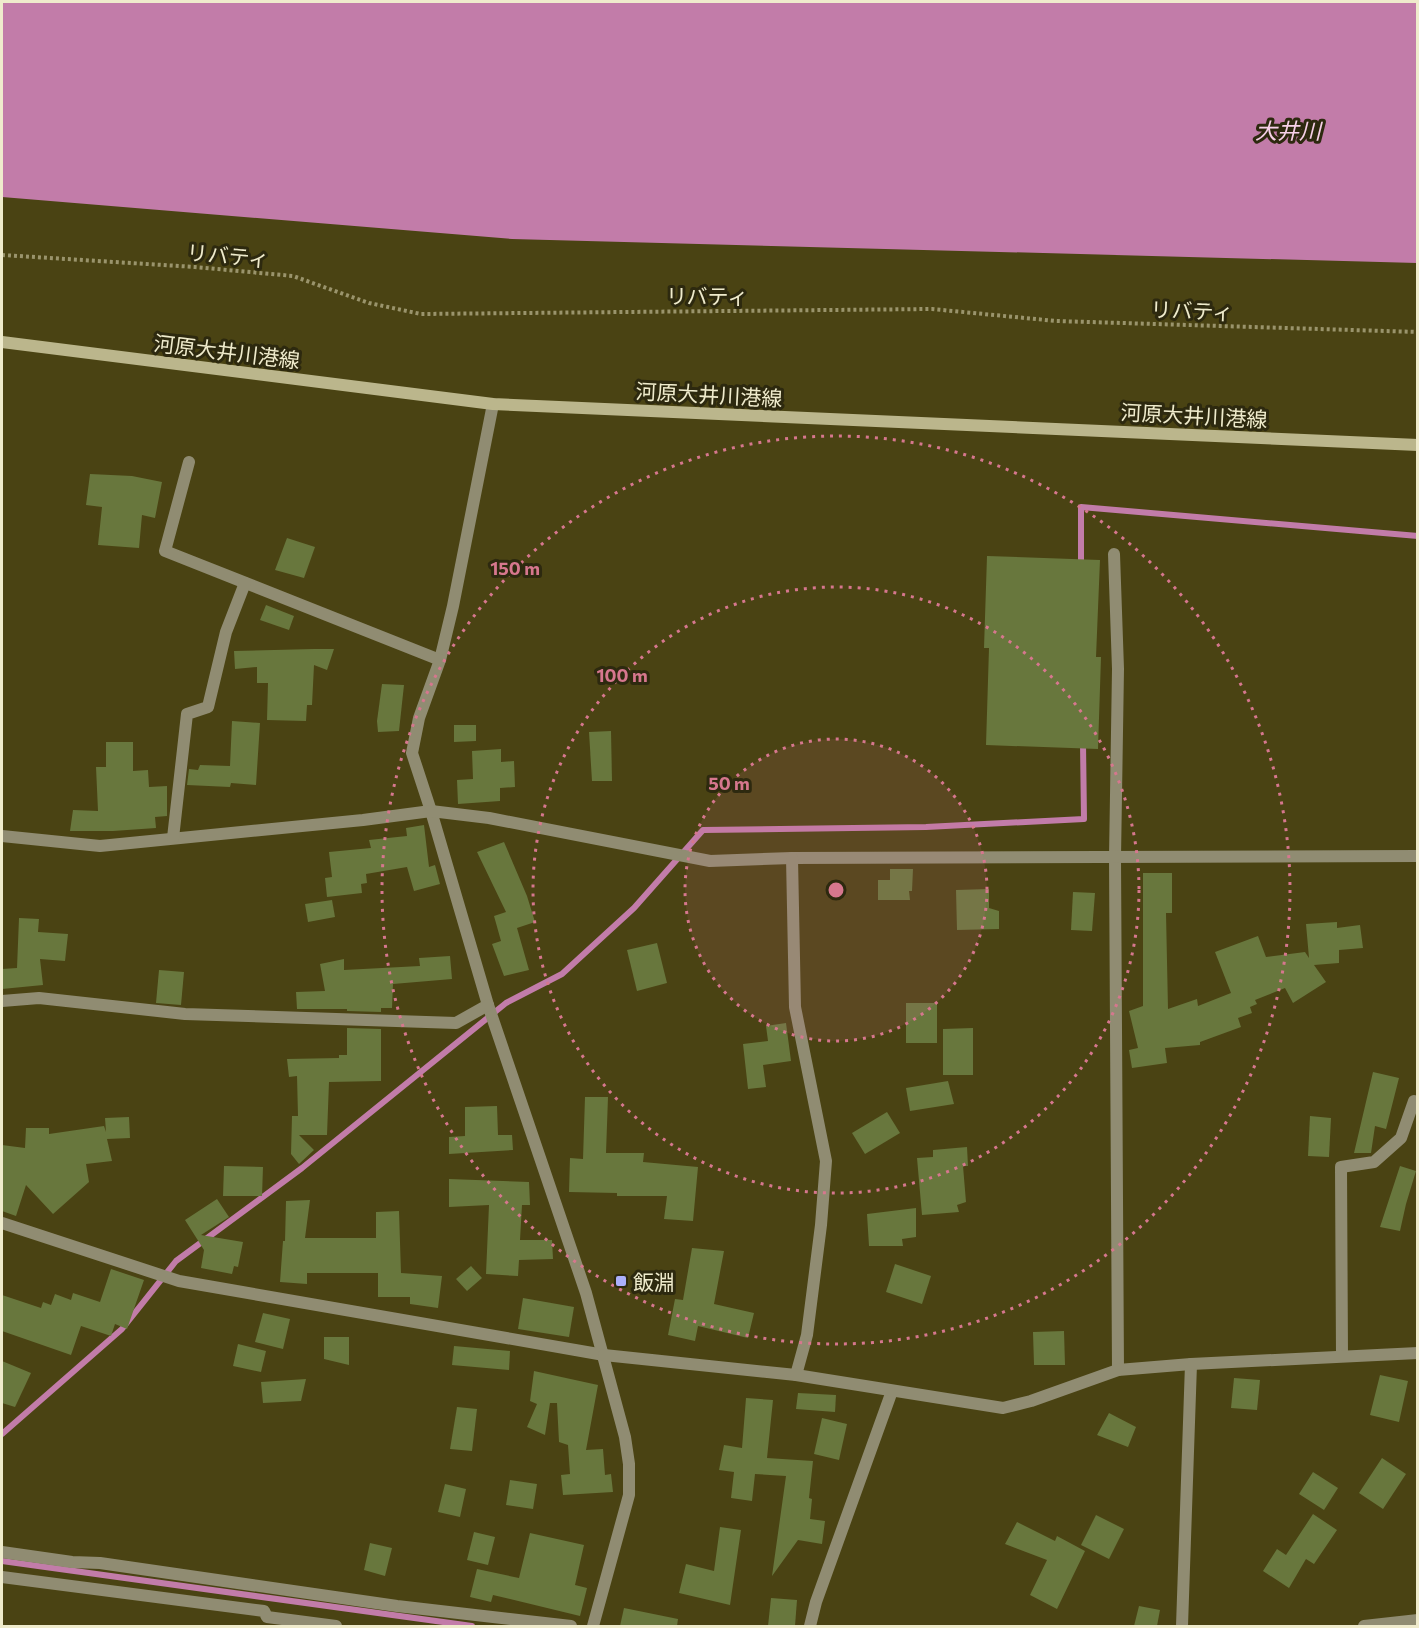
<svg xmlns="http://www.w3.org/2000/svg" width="1419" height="1628" font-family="Commissioner,'Noto Sans JP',sans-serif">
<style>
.water{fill:#c27ca9}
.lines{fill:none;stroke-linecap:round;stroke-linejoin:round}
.stream{stroke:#c27ca9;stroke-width:6}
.building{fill:#68773d}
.path{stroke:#9a946c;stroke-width:4;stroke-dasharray:3 3;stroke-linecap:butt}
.minor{stroke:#908c72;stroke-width:12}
.tertiary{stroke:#908c72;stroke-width:12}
.secondary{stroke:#bbb68c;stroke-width:12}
.ring{fill:none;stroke:#d6778e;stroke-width:3;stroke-dasharray:3 6}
.poi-dot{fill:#abaffb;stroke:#2d290f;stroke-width:2}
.labels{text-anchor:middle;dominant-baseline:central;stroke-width:6;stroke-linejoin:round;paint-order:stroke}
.street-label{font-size:21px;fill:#efebcc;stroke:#2d290f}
.poi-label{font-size:21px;fill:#efebcc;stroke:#2d290f;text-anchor:start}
.water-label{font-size:22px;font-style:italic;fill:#f7d0e8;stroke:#2d290f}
.centre{fill:#d6778e;stroke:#2d290f;stroke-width:3}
.ring-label{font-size:18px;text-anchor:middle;font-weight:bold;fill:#d6778e;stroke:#2d290f;stroke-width:6;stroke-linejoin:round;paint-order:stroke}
</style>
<rect width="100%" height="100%" fill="#4a4313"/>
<path class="water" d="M2,2H1417V263L512,239L2,197Z"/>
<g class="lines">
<g class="stream">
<path d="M1081,568V507L1418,536"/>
<path d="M2,1434L122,1329L176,1261L302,1168L506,1003L562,974L634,908L703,830L926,827L1084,819L1083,743"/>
<path d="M2,1561L472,1626"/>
</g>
</g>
<g class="building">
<path d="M90,474L132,476L162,482L155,518L142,515L139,548L98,545L102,507L86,505Z"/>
<path d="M287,538L315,547L304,578L275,570Z"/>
<path d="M987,556L1100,560L1096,657H1101L1098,749L986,745L989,648H984Z"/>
<path d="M266,605L294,616L289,630L260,620Z"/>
<path d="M314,649H334L327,670L314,665L312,705H307L306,721L267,720L268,683H257V667L235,669L234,651Z"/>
<path d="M382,684L404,685L399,731L378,732L377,721Z"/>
<path d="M232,721L260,723L256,785L231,783L230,787L187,785L189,769L198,770L200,765L230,766Z"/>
<path d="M454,725H476V741L454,742Z"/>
<path d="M611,731L612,781H592L589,732Z"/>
<path d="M106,742H133V771L148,770L149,787L167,786V816L155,817L156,828L113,831H70L73,810L98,811L96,767H106Z"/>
<path d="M501,749V762L514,761L515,787L500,788V801L458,804L457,780L473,779L472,751Z"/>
<path d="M424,825L429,867L435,865L440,884L414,891L407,867L366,874L367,883L361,884L362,893L327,897L325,878L332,877L329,852L371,848L369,840L407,836L406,828Z"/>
<path d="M504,842L527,896L535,922L517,928L529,970L504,976L492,944L501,941L494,916L506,912L477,852Z"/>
<path d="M890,869H913L912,891H909L910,900H878V880H890Z"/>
<path d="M1143,873H1172V913H1166L1168,1009L1197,999L1198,1006L1231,993L1215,952L1258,936L1266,957L1305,952L1309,958L1306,924L1337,922V928L1360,925L1363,948L1339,950V963L1314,965L1326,982L1293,1003L1285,988L1255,1000L1257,1004L1250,1007L1252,1013L1238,1018L1241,1027L1200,1042V1045L1165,1048L1167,1063L1132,1068L1129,1050L1138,1048L1129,1011L1143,1006Z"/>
<path d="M989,889V908L999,911V929L957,930L956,890Z"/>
<path d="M1073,892L1095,893L1092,931L1071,930Z"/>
<path d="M332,900L335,917L308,922L305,904Z"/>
<path d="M19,918L39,919L38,932L68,934L65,961L40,959L43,985L2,989V969L17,968Z"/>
<path d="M657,943L667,983L637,991L627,950Z"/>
<path d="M450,956L452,979L393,984L392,1008H381V1012L347,1011V1009H297L296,992L325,991L320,964L344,959V970L420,966L419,958Z"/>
<path d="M159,970L184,972L181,1005L156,1003Z"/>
<rect x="906" y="1003" width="31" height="40"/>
<path d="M786,1023L791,1061L763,1065L766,1087L748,1089L743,1044L768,1041L766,1026Z"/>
<path d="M347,1028L381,1029V1081L329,1082L327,1135H299L314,1150L299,1164L291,1154L292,1116H298L297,1076L289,1077L287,1059L339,1058V1055H347Z"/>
<path d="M973,1028V1075H943V1029Z"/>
<path d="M1373,1072L1399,1078L1386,1129L1375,1126L1371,1153H1354Z"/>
<path d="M948,1081L954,1104L910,1111L906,1088Z"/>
<path d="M585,1097H608L606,1153H644L643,1162L698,1167L693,1221L664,1219L667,1196H617V1193L569,1192L570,1158L583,1159Z"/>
<path d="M497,1106L498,1135H512L513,1150L449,1154V1137L465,1136V1107Z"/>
<path d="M887,1112L900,1133L865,1154L852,1133Z"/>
<path d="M1310,1116L1331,1118L1329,1157L1308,1156Z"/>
<path d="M129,1117L130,1138L107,1139L112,1161L86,1164L89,1182L53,1214L26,1185L16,1216L2,1211V1145L25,1148L26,1128H49V1134L104,1126L106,1132L105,1118Z"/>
<path d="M967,1147L968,1166H963L966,1202L957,1205L959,1212L922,1215L917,1158L933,1157V1150Z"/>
<path d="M224,1166L263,1167L262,1196H223Z"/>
<path d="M1400,1166L1416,1171L1406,1204L1400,1231L1380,1227Z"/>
<path d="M449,1179L529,1182L530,1205H522L520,1240H552L553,1259L519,1260L518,1276L486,1274L489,1205L449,1207Z"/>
<path d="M217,1199L229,1217L201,1235L243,1242L238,1267L234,1266L232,1274L201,1268L204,1250L185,1220Z"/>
<path d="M310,1200L305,1238H376V1212L399,1211L401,1273L442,1276L438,1308L410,1304V1297H378V1273H307V1284L280,1282L283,1241H285L286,1201Z"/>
<path d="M916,1208V1237L902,1239L903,1246H869L867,1214Z"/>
<path d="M692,1248L724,1251L714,1304L754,1313L748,1338L698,1326L695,1341L668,1335L675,1299L683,1300Z"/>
<path d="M895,1264L931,1276L922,1304L886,1292Z"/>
<path d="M471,1266L482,1278L467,1291L456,1279Z"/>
<path d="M111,1269L144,1280L127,1329L115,1324L111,1336L81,1326L71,1355L2,1331V1295L41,1308L43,1302L51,1305L55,1294L71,1300L73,1293L100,1302Z"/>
<path d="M523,1298L574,1307L569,1337L518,1329Z"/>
<path d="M263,1313L290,1319L283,1349L255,1342Z"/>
<path d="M1064,1331L1065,1365H1034L1033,1332Z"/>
<path d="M324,1337H349V1365L324,1359Z"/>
<path d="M238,1344L266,1351L261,1372L233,1366Z"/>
<path d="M454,1346L510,1351L509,1370L452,1365Z"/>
<path d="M2,1361L31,1373L15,1407L2,1403Z"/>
<path d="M534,1371L598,1385L586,1450L603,1449L605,1475L611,1474L613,1492L563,1495L561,1475L570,1474L568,1445L559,1442L557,1403H550L545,1435L527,1427L537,1404L530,1401Z"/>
<path d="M1380,1375L1408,1381L1399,1422L1370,1415Z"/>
<path d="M1234,1378L1260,1380L1257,1410L1231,1408Z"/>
<path d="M306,1379L301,1401L263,1403L261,1382Z"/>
<path d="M798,1393L836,1395L835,1412L796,1409Z"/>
<path d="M746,1398L773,1400L767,1458L813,1461L809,1498L812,1499L810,1519L825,1521L822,1544L798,1540L772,1576L786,1476L755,1474L752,1501L731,1498L734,1472L719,1470L724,1445L742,1448Z"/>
<path d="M457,1407L477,1409L472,1451L450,1449Z"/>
<path d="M1109,1413L1136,1427L1128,1447L1097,1435Z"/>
<path d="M822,1418L847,1424L839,1460L814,1454Z"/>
<path d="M1382,1458L1406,1474L1383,1509L1359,1493Z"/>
<path d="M1313,1472L1338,1488L1324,1510L1299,1494Z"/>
<path d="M510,1480L537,1484L533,1509L506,1505Z"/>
<path d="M445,1484L466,1489L460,1517L438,1512Z"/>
<path d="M1313,1514L1337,1530L1314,1564L1306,1559L1289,1588L1263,1571L1277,1549L1286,1555Z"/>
<path d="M1096,1515L1124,1529L1109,1559L1081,1545Z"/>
<path d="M1017,1522L1055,1541L1057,1536L1085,1551L1057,1609L1030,1595L1047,1560L1005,1544Z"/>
<path d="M720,1527L741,1530L730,1605L679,1593L686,1564L714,1571Z"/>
<path d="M474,1532L495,1537L488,1565L467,1560Z"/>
<path d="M530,1533L584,1545L575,1585L587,1588L580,1616L493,1595L491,1602L470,1597L477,1569L519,1578Z"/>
<path d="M370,1543L392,1548L385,1576L364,1570Z"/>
<path d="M771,1598L797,1600L795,1626H768Z"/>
<path d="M1139,1606L1160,1610L1157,1626H1134Z"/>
<path d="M624,1608L678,1619L677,1626H620Z"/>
</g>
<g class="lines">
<path class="path" d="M2,255L195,267L293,276L369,303L421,314L932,309L1056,321L1418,332"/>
<g class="minor">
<path d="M493,404L453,606L440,660L419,718L412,753L431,811L488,1005L586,1293L625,1437L629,1464V1495L593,1626"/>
<path d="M189,462L165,551L440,660"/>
<path d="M1114,554L1118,669L1115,858L1118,1370"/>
<path d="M2,836L100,846L363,820L431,811L489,818L710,861L792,858L1418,856"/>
<path d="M173,838L187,714L208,707L226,632L245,583"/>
<path d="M792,858L795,1007L826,1161L821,1225L807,1335L796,1375"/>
<path d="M2,1001L39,998L185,1014L456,1023L488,1005"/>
<path d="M2,1223L179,1281L604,1355"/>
<path d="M1342,1356L1341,1167L1374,1162L1401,1138L1414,1101L1418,1102"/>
<path d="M2,1552L72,1562L100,1563L397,1606L571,1626"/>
<path d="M2,1577L264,1611L267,1617L336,1626"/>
<path d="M810,1626L816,1602L892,1391"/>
<path d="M1182,1626L1191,1364"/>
<path d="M1364,1626L1418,1620"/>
</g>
<path class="tertiary" d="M604,1355L796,1375L1003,1408L1031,1401L1118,1370L1191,1364L1418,1353"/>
<path class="secondary" d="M2,342L493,404L1418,445"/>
</g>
<circle cx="836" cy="890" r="151" fill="#d6778e" fill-opacity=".12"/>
<g class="ring">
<circle cx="836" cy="890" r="151"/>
<circle cx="836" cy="890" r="303"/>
<circle cx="836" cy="890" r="454"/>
</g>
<rect class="poi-dot" x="615" y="1275" width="12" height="12" rx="3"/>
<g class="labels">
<g class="street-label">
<text transform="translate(228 255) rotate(5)">リバティ</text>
<text x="707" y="295">リバティ</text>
<text transform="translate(1192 310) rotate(2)">リバティ</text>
<text transform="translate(227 351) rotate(7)">河原大井川港線</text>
<text transform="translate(709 394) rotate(3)">河原大井川港線</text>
<text transform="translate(1194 415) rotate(3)">河原大井川港線</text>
</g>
<g class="poi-label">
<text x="633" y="1281">飯淵</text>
</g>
<g class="water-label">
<text x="1288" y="130">大井川</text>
</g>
</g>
<circle cx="836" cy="890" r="9" class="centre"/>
<g class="ring-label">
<text x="515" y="575">150 m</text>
<text x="622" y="682">100 m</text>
<text x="729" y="790">50 m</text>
</g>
<rect width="1419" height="1628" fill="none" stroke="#efebcc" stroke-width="6"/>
</svg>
